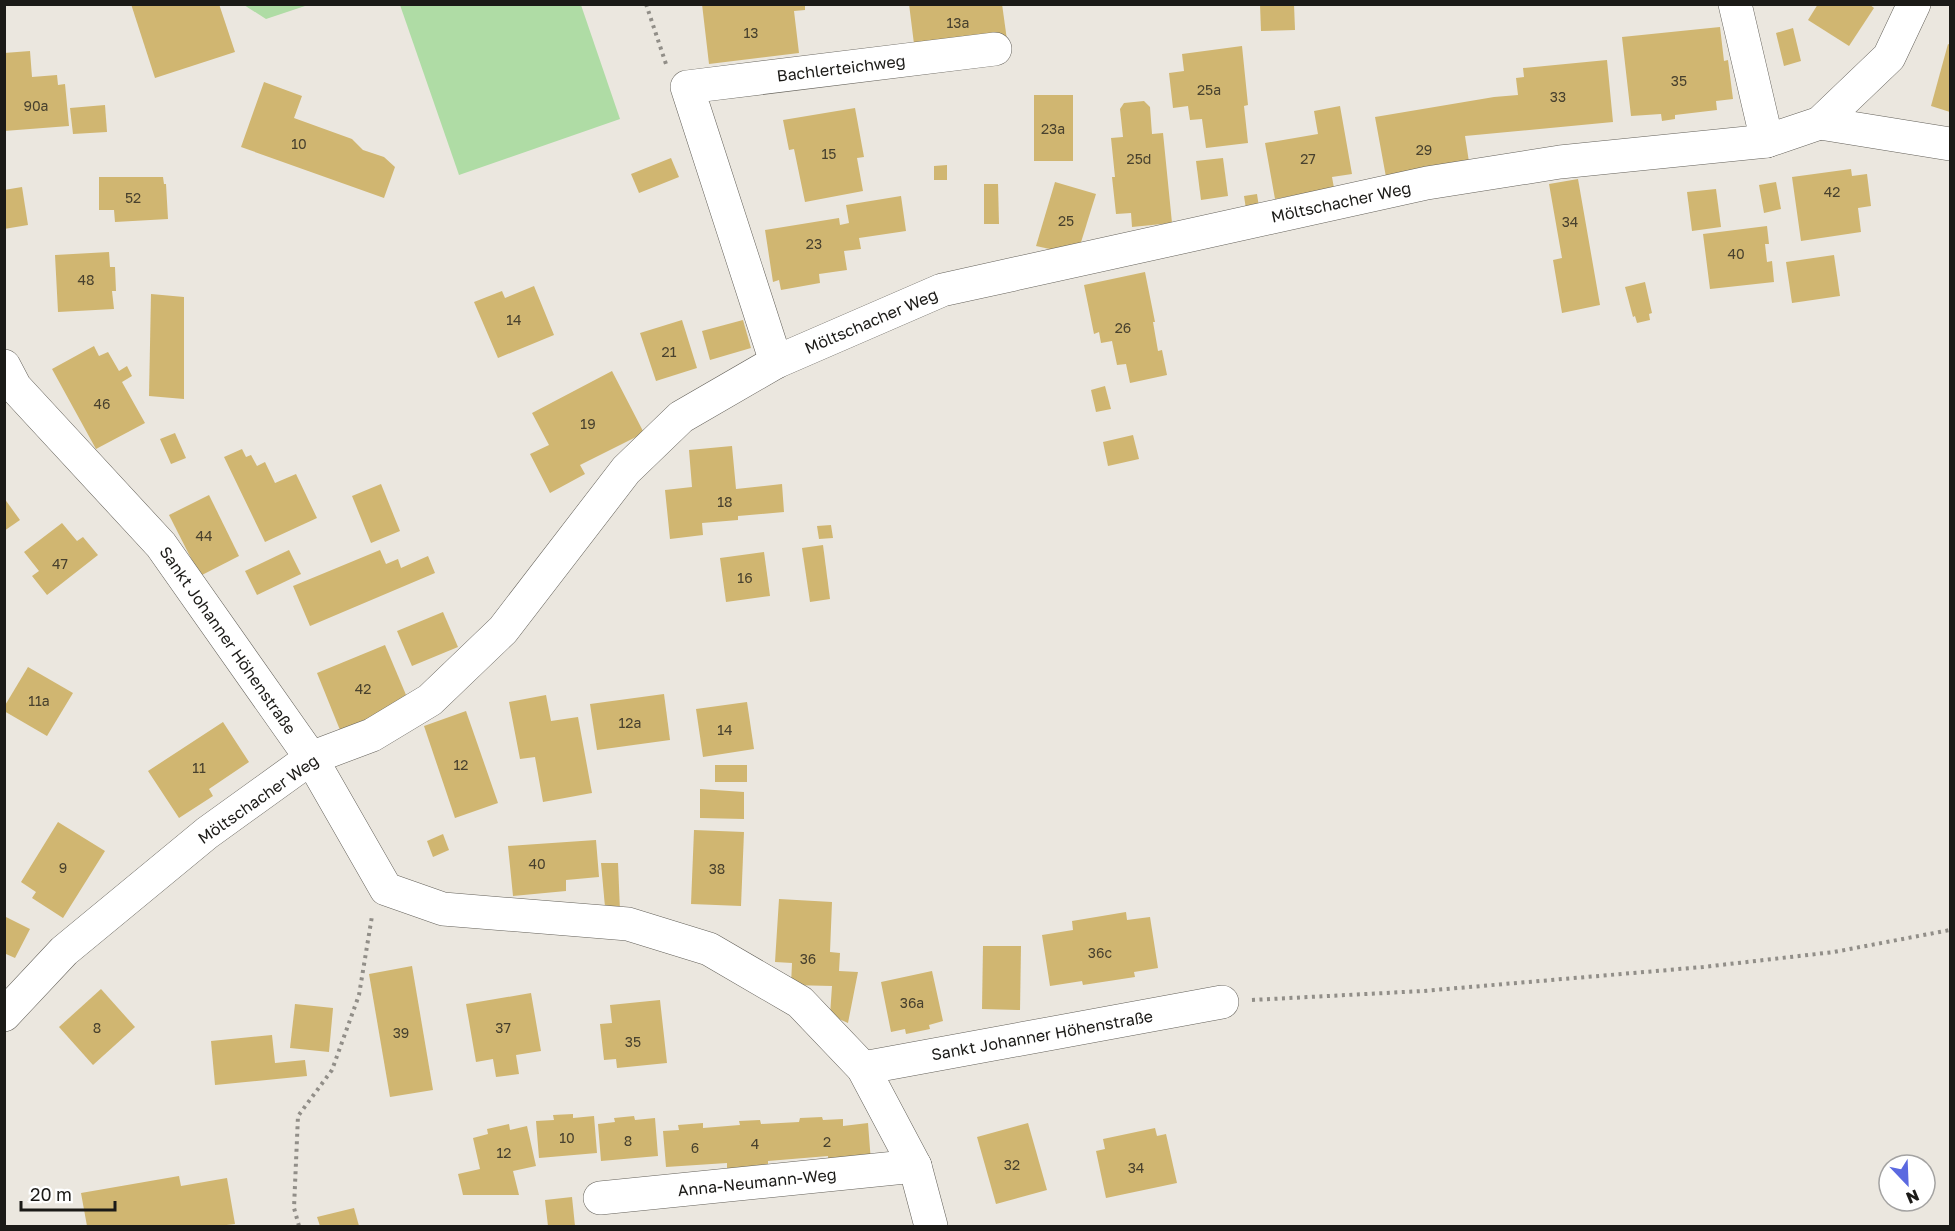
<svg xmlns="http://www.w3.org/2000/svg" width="1955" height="1231" font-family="'Golos Text',sans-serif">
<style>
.green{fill:#afdca5}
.building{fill:#d0b671}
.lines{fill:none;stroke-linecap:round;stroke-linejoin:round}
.minor-casing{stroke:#64615a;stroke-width:34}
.path{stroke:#918e88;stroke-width:4;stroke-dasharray:3 4.5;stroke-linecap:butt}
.minor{stroke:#fff;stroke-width:33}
.labels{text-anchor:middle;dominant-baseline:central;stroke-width:4.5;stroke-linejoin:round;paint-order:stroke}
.number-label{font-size:14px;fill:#48412e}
.street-label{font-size:16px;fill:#1b1a17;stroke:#fff}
</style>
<rect width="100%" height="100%" fill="#ebe7df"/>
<g class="green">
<path d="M244,5H308L266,19Z"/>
<path d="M400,5H581L620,119L459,175Z"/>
</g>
<g class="building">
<path d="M131,4H219L235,52L155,78Z"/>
<path d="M702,4H805V10L794,11L799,53L709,64Z"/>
<path d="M909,4H1002L1007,40L915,52Z"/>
<path d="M1260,4H1294L1295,30L1261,31Z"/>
<path d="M1818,4H1869L1874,8L1849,46L1808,20Z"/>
<path d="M1720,27L1724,61L1728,60L1733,99L1716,101L1717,110L1675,115V119L1662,121L1661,114L1631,116L1622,37Z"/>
<path d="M1793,28L1801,61L1784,66L1776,33Z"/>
<path d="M1948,44L1950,45V112L1931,106Z"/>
<path d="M1242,46L1248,105L1244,106L1248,143L1206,148L1202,119L1190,120L1188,106L1173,108L1169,73L1184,71L1182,54Z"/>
<path d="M30,51L32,77L57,75L58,85L65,84L69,126L4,131V53Z"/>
<path d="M1607,60L1613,122L1465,136L1469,162L1386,177L1375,117L1494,97L1518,95L1516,78L1524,77L1523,68Z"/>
<path d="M264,82L302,96L294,118L352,139L363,150L384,157L395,167L384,198L241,147Z"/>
<rect x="1034" y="95" width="39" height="66"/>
<path d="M1144,101L1150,107L1152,134L1163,133L1172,223L1132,227L1131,213L1116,214L1112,177H1115L1111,138L1123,137L1120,109L1124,103Z"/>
<path d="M105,105L107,132L73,134L70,108Z"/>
<path d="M1340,106L1352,174L1332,177L1334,188L1275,199L1265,143L1318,134L1314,111Z"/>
<path d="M855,108L864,157L857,158L863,191L805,202L794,149L789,150L783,120Z"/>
<path d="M671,158L679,177L639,193L631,174Z"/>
<path d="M1223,158L1228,196L1201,200L1196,161Z"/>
<path d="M947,165V180H934V166Z"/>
<path d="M1851,169L1852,176L1867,174L1871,206L1858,208L1861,232L1801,241L1792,177Z"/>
<path d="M99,177H163L164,184H166L168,219L115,222L114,210H99Z"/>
<path d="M1578,179L1600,305L1562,313L1553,260L1562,258L1549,184Z"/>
<path d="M1055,182L1096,194L1077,255L1036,246Z"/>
<path d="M1776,182L1781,209L1764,213L1759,185Z"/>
<path d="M984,184H998L999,224H984Z"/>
<path d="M22,187L28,225L4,229V190Z"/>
<path d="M1716,189L1721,227L1692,231L1687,192Z"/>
<path d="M1257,194L1259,207L1246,209L1244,196Z"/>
<path d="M901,196L906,231L859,238L861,249L844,251L847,270L819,274L820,283L781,290L779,280L773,282L765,230L839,218L840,225L849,223L846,205Z"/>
<path d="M1767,226L1769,244H1765L1767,262L1772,261L1774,282L1710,289L1703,234Z"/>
<path d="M109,252L110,267H115L116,291H112L114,309L58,312L55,255Z"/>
<path d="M1834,255L1840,296L1792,303L1786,262Z"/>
<path d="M1145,272L1155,322H1153L1158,351L1162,350L1167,375L1130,383L1126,364L1117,365L1112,341L1101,343L1099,332L1094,334L1084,285Z"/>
<path d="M1645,282L1652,313L1649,314L1650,320L1637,323L1635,316L1633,317L1625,287Z"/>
<path d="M534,286L554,335L498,358L474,302L502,291L505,298Z"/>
<path d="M151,294L184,297V399L149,396Z"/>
<path d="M682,320L697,368L656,381L640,333Z"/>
<path d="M743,320L751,348L710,360L702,331Z"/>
<path d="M94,346L99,356L108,352L119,371L127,366L132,376L122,382L145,423L96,449L52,369Z"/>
<path d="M612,371L644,433L580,465L585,474L550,493L530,454L549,445L532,413Z"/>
<path d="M1105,386L1111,409L1096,412L1091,390Z"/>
<path d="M175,433L186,458L171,464L160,439Z"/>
<path d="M1133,435L1139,459L1108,466L1103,442Z"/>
<path d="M732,446L736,489L782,484L784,512L738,516V520L702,523L703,535L670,539L665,490L692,487L689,450Z"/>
<path d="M242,449L246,457L251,455L257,466L265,462L275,483L296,474L317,518L265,542L224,457Z"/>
<path d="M381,484L400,531L371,543L352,496Z"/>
<path d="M209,495L239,556L200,576L169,515Z"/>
<path d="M4,498L20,520L4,531Z"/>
<path d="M62,523L77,541L83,537L98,555L47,595L32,576L39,571L24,552Z"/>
<path d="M831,525L833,538L819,539L817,526Z"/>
<path d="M823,545L830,599L810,602L802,548Z"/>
<path d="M289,550L301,574L257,595L245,571Z"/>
<path d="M380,550L386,564L398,559L401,568L428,556L435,573L310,626L293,586Z"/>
<path d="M764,552L770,596L726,602L720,558Z"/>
<path d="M443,612L458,647L412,666L397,631Z"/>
<path d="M385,645L409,702L340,730L317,673Z"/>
<path d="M28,667L73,693L47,736L4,711V707Z"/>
<path d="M664,694L670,740L597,750L590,704Z"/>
<path d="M546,695L551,721L578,717L592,793L543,802L535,757L520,759L509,702Z"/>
<path d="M747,702L754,749L703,757L696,709Z"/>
<path d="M466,711L498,803L455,818L424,726Z"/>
<path d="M223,722L249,762L209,789L213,796L179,818L148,771Z"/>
<rect x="715" y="765" width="32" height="17"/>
<path d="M700,789L744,792V819L700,818Z"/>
<path d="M58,822L105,851L63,918L32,898L36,892L21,882Z"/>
<path d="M694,830L744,832L741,906L691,904Z"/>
<path d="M443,834L449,850L433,857L427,841Z"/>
<path d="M596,840L599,877L566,880V891L513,896L508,846Z"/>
<path d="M601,863H618L620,911L605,907Z"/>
<path d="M779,899L832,902L830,952L840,953L839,971L858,972L848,1023L830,1015L832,986L791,985L792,963L775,962Z"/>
<path d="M1126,912L1127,920L1150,917L1158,968L1134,972L1135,977L1083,985L1082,981L1050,986L1042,935L1073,930L1072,921Z"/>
<path d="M4,916L30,929L15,958L6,954L4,958Z"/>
<path d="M983,946H1021L1020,1010L982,1009Z"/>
<path d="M412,966L433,1090L390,1097L369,974Z"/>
<path d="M932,971L943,1021L929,1025L930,1029L906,1034L905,1029L891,1032L881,982Z"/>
<path d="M101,989L135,1027L93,1065L59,1027Z"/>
<path d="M531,993L541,1051L516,1055L519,1074L496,1077L493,1059L476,1062L466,1004Z"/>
<path d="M660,1000L667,1063L617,1068L616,1059L604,1060L600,1024L612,1023L610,1005Z"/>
<path d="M295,1004L333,1008L329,1052L290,1048Z"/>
<path d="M272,1035L275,1063L305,1060L307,1076L215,1085L211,1041Z"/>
<path d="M573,1114V1118L594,1116L597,1153L539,1158L536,1121L554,1120L553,1115Z"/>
<path d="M634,1116L635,1120L655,1118L658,1156L601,1161L598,1124L615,1122L614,1118Z"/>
<path d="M822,1117L823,1120L843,1119V1126L868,1123L871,1162L828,1165V1156L768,1161V1167L727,1170V1163L666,1167L663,1131L679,1130L678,1125L703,1123V1128L740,1125L739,1121L760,1120L761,1124L799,1122L800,1118Z"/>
<path d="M1028,1123L1047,1190L996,1204L977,1137Z"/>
<path d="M509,1124L510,1130L527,1126L536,1166L513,1171L519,1195H463L458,1174L480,1169L473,1138L488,1134L487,1129Z"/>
<path d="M1155,1128L1157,1136L1166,1134L1177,1183L1106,1198L1096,1151L1105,1149L1103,1139Z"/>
<path d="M179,1176L181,1186L227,1178L235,1224L218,1226H87L81,1193Z"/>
<path d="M572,1197L575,1226H548L545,1200Z"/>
<path d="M354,1208L359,1226H320L317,1217Z"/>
</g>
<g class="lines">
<defs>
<g id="minor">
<path d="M1735,4L1767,141"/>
<path d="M1820,123L1950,144"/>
<path d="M776,362L687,87L995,49"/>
<path d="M4,366L15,387L161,545L311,758L386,889L443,909L628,924L709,949L800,1002L863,1068L915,1166L931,1226"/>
<path d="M4,1015L64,951L207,833L311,758L372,735L430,700L503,630L626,470L681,417L776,362L942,290L1427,183L1560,162L1767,141L1820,123L1889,57L1914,4"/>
<path d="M863,1068L1222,1002"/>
<path d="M600,1198L915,1166"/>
</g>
</defs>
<use href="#minor" class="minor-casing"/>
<g class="path">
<path d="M646,4L666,64"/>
<path d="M1252,1000L1423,991L1703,967L1834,952L1950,930"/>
<path d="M299,1226L294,1208L298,1116L332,1070L359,995L372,916"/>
</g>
<use href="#minor" class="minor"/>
</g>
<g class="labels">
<g class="number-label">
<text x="958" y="22">13a</text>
<text x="751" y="32">13</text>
<text x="1679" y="80">35</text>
<text x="1209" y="89">25a</text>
<text x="1558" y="96">33</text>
<text x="36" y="105">90a</text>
<text x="1053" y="128">23a</text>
<text x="299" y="143">10</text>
<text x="1424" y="149">29</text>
<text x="829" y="153">15</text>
<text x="1139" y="158">25d</text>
<text x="1308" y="158">27</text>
<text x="1832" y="191">42</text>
<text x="133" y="197">52</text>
<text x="1066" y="220">25</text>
<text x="1570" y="221">34</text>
<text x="814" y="243">23</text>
<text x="1736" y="253">40</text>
<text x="86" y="279">48</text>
<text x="514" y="319">14</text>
<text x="1123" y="327">26</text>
<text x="669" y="351">21</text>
<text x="102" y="403">46</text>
<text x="588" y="423">19</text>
<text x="725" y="501">18</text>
<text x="204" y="535">44</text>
<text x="60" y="563">47</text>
<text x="745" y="577">16</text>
<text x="363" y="688">42</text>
<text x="39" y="700">11a</text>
<text x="630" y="722">12a</text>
<text x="725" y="729">14</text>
<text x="461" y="764">12</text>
<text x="199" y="767">11</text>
<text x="537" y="863">40</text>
<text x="63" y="867">9</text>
<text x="717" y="868">38</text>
<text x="1100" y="952">36c</text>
<text x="808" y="958">36</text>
<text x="912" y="1002">36a</text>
<text x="97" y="1027">8</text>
<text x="503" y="1027">37</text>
<text x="401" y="1032">39</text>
<text x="633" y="1041">35</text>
<text x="567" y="1137">10</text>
<text x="628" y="1140">8</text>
<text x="827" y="1141">2</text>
<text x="755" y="1143">4</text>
<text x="695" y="1147">6</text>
<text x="504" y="1152">12</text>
<text x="1012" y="1164">32</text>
<text x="1136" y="1167">34</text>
</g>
<g class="street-label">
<text transform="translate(841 68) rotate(-7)">Bachlerteichweg</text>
<text transform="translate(1341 202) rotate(-12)">Möltschacher Weg</text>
<text transform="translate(871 321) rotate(-23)">Möltschacher Weg</text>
<text transform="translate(228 640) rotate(55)">Sankt Johanner Höhenstraße</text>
<text transform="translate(258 799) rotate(-35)">Möltschacher Weg</text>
<text transform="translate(1042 1035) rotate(-10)">Sankt Johanner Höhenstraße</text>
<text transform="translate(757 1182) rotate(-6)">Anna-Neumann-Weg</text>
</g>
</g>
<rect width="1955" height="1231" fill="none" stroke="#1b1a17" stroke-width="12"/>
<g transform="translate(1907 1183) rotate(157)"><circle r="28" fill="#ffffff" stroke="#a4a3a2" stroke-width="1.5"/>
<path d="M0-4.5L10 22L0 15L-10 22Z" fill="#5b69e0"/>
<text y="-9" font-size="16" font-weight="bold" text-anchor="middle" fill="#1b1a17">N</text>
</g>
<path d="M21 1201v9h94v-9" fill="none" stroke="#1b1a17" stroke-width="3"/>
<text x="30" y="1201" font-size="18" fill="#1b1a17" stroke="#ffffff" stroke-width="4.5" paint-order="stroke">20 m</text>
</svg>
